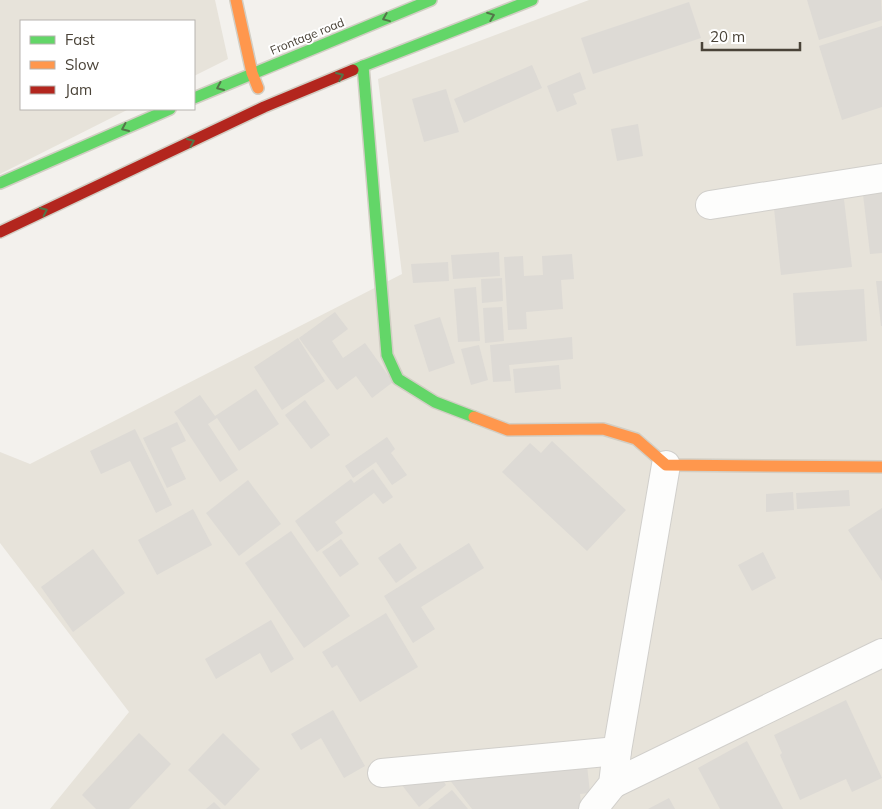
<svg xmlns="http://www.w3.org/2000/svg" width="882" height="809" font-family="Mulish,sans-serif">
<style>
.residential{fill:#e7e3da}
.building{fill:#dddad5}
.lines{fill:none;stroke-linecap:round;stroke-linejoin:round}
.street-casing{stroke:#d1cfcb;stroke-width:30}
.fast-casing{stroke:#d2cec4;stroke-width:14}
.slow-casing{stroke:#d2cec4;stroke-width:14}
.jam-casing{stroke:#d2cec4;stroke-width:14}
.street{stroke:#fdfdfc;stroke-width:28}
.fast{stroke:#63d668;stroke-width:11}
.slow{stroke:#ff974d;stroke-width:11}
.jam{stroke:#b3261e;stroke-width:11}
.oneway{stroke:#537649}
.labels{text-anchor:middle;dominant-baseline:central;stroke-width:4;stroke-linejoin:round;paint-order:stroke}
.street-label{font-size:12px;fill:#4a4338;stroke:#fff}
</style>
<rect width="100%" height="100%" fill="#f3f1ed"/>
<g class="residential">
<path d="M0,0H215L228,59L194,76V21H21V109H129L0,174Z"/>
<path d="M589,0H882V809H50L129,712L0,543V452L30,464L402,274L378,79Z"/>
</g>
<g class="building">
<path d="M807,0H881L882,20L819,40Z"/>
<path d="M689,2L701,38L593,74L581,38Z"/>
<path d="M882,26V107L842,120L819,46Z"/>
<path d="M532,65L542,88L464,123L454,99Z"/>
<path d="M580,72L586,89L573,94L577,104L557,112L547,86Z"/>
<path d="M446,89L459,132L424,142L412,99Z"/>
<path d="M638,124L643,156L617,161L611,129Z"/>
<path d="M882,184V253L870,254L862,186Z"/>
<path d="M843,191L852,267L781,275L773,199Z"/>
<path d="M499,252L500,276L453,279L451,255Z"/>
<path d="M572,254L574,279L561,280L563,309L526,312L527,329L508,330L504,257L523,256L524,276L543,275L542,256Z"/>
<path d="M448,262L449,281L413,283L411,264Z"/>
<path d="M502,278L503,301L482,303L481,279Z"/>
<path d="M876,281H882V326H881Z"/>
<path d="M476,287L480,341L458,342L454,289Z"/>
<path d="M864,289L867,341L796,346L793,293Z"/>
<path d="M502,307L504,341L485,343L483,308Z"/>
<path d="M335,312L348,329L332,341L343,358L365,343L393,382L372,398L356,376L337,390L299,338Z"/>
<path d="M440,317L455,363L429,372L414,325Z"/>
<path d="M572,337L573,359L509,365L511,381L493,382L490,345Z"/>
<path d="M298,338L325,381L282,410L254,367Z"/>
<path d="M479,345L488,380L471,385L461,349Z"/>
<path d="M559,365L561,389L515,393L513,369Z"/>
<path d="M256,389L279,424L239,451L217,418L208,424L238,470L220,482L174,412L200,395L215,416Z"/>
<path d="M305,400L330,435L311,449L285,415Z"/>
<path d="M177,422L186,441L171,448L186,479L167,488L143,438Z"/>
<path d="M135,429L172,505L156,513L130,461L101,474L90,451Z"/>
<path d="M387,437L395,449L391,453L407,475L392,485L376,462L353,478L345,466Z"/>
<path d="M552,441L626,510L587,551L502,472L530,443L541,453Z"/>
<path d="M373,469L393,497L383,504L374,493L335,522L343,533L317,552L295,521L351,479L354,483Z"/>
<path d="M248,480L281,524L239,556L206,513Z"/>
<path d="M849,490L850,506L797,509L796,493Z"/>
<path d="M793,492L794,510L766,512V494Z"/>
<path d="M882,508V581L848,530Z"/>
<path d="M193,509L212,545L157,575L138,540Z"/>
<path d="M291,531L350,616L304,648L245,563Z"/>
<path d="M341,539L359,564L340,577L322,552Z"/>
<path d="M400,543L417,568L396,583L378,558Z"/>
<path d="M469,543L484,568L421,607L435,629L413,643L384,596Z"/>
<path d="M93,549L125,593L73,632L41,587Z"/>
<path d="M763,552L776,578L752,591L738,565Z"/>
<path d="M386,613L418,667L360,702L337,665L332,668L322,652Z"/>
<path d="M271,620L294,659L271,673L260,653L216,679L205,659Z"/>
<path d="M846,700L882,778L852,792L846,779L800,800L780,755L782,753L774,735Z"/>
<path d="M333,710L365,766L344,778L321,738L301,750L291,734Z"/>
<path d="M139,733L171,764L129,809H96L82,795Z"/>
<path d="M223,733L260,769L225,806L188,770Z"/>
<path d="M747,741L783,809H720L698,768Z"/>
<path d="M587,765L590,793L580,794L582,809H472L449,779Z"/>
<path d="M438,773L446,785L419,807L398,780Z"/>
<path d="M452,790L468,809H428Z"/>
<path d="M669,798L675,809H648Z"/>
<path d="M214,802L221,809H206Z"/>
</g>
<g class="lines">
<defs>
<g id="street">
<path d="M710,205L882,178"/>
<path d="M382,773L617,751"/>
<path d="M613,784L882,653"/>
<path d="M593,809L613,784L617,751L666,465"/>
</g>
<g id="fast">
<path d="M363,66L387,355L398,379L435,402L474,417"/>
<path d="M353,70L532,0"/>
<path d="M194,98L431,0"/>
<path d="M0,183L170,109"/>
</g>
<g id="slow">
<path d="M236,0L252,73L258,88"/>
<path d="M474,417L508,430L603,429L636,439L666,465L882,467"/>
</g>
<path id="jam" d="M0,232L264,107L353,70"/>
</defs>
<use href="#street" class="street-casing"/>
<use href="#fast" class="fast-casing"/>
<use href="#slow" class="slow-casing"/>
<use href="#jam" class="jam-casing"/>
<use href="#street" class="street"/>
<use href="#fast" class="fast"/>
<use href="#slow" class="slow"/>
<use href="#jam" class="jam"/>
</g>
<defs><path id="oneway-chevron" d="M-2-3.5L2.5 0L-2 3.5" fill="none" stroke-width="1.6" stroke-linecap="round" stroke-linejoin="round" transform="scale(1.25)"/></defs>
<g class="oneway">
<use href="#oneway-chevron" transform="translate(491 16) rotate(-21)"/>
<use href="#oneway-chevron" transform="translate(386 18) rotate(158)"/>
<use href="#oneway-chevron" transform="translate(340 76) rotate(-23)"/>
<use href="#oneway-chevron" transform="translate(220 87) rotate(156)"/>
<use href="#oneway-chevron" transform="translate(125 128) rotate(156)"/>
<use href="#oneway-chevron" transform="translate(191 142) rotate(-25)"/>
<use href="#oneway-chevron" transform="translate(44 211) rotate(-25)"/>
</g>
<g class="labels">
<g class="street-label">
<text transform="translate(307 36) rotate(-22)">Frontage road</text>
</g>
</g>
<rect x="20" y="20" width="175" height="90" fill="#ffffff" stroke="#b7b4af"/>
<rect x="30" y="36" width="25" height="8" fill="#63d668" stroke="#b7b4af"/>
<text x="65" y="45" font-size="15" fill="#4a4338">Fast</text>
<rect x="30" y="61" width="25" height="8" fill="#ff974d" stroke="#b7b4af"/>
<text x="65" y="70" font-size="15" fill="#4a4338">Slow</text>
<rect x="30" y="86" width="25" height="8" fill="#b3261e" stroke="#b7b4af"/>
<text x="65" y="95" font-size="15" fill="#4a4338">Jam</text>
<path d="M702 42v8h98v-8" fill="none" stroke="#4a4338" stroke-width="2.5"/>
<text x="710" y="42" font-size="15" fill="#4a4338" stroke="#ffffff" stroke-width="4" paint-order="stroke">20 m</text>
</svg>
